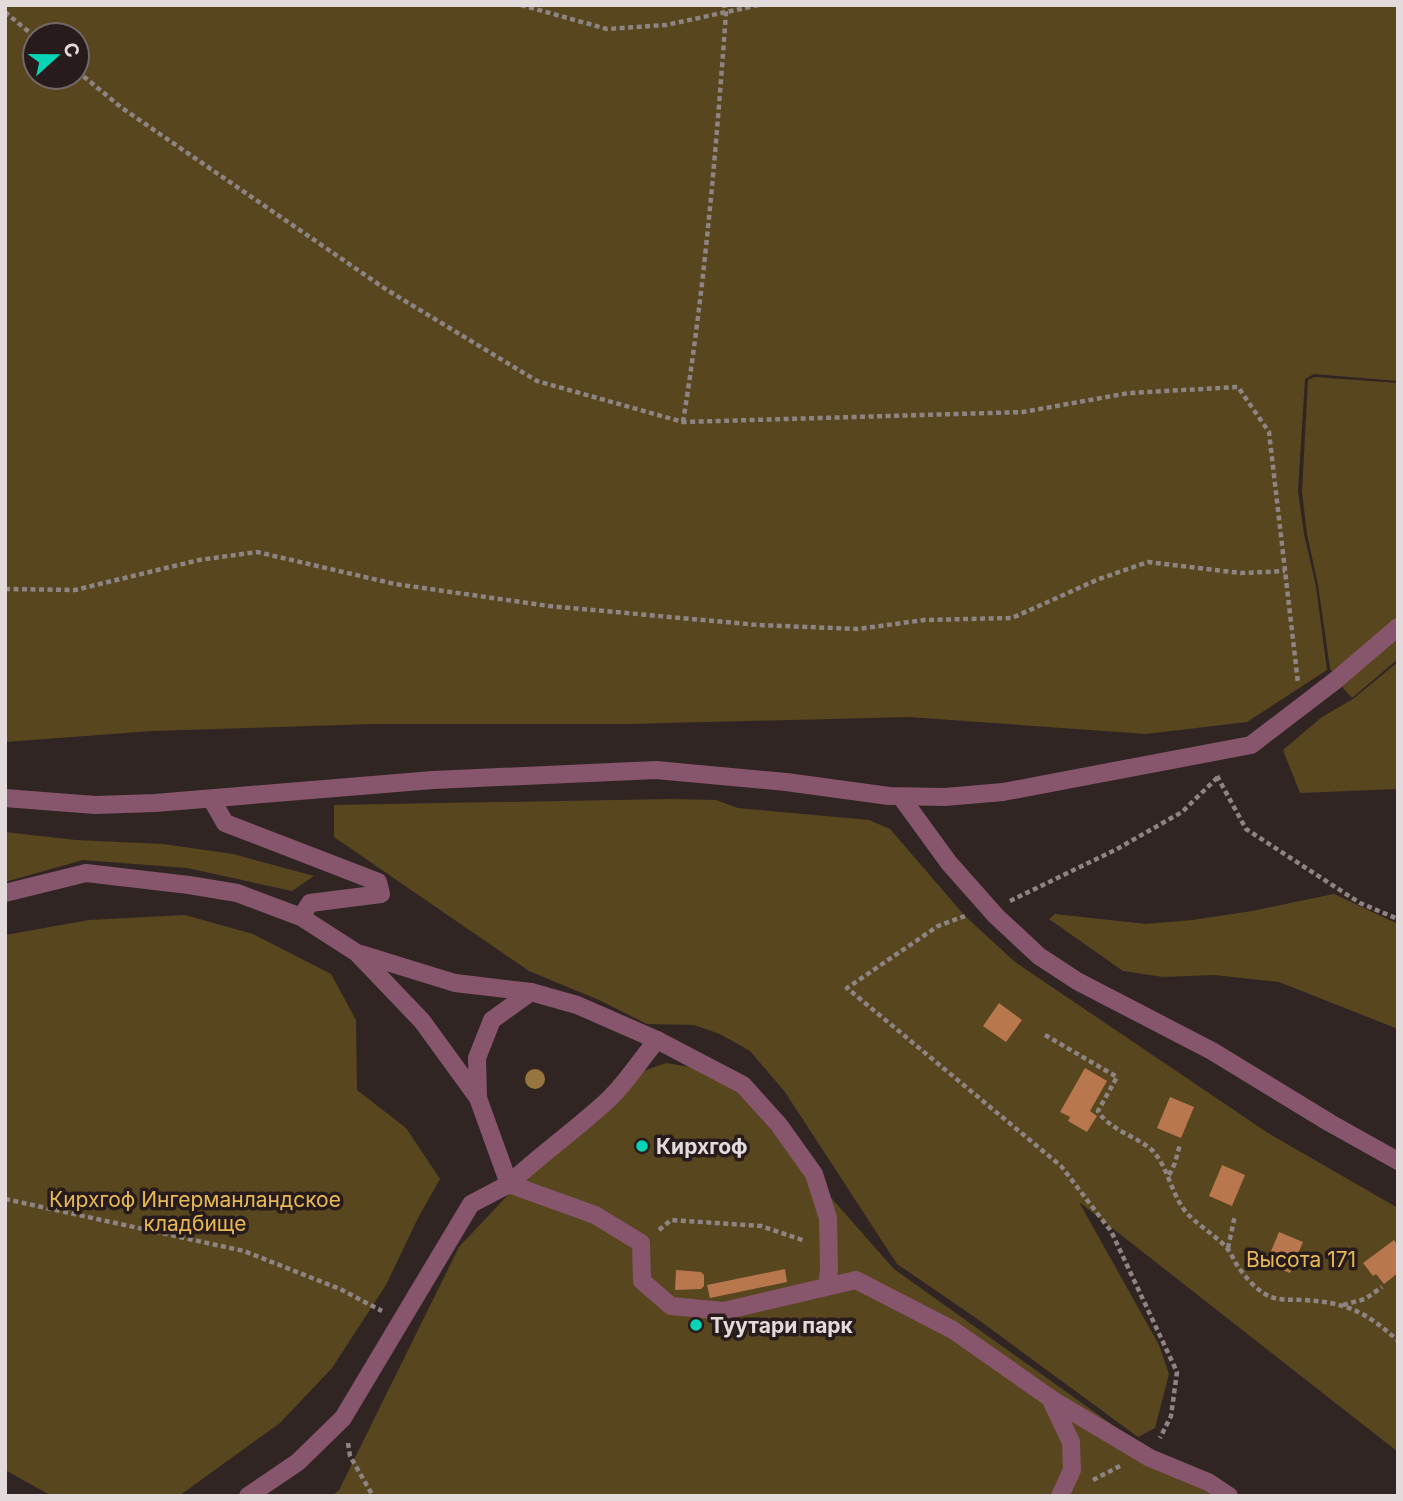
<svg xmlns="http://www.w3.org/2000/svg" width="1403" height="1501" font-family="Inter,sans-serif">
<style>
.green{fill:#58461e;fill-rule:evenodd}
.building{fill:#b8774d}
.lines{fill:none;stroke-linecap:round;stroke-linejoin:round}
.path{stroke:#8e8483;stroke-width:4.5;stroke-dasharray:5 3.5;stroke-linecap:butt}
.minor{stroke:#87566c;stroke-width:18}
.tree{fill:#96763e}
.poi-dot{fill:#05d5b6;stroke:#271c1b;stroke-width:2.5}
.labels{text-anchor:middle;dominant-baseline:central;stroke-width:7;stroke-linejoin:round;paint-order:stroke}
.poi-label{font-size:21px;font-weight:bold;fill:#e3dbdb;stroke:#271c1b;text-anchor:start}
.park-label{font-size:21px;fill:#e8b953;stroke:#271c1b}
</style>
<rect width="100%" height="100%" fill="#312524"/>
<g class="green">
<path d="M5,5H1398V381L1314,374L1305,379L1298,491L1304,534L1316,586L1327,670L1247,722L1146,734L909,717L628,724H374L152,731L5,742ZM35,35H77V77H35Z"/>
<path d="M1315,377L1398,383V659L1352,698L1336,680L1330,668L1318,585L1307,534L1302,492L1308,380Z"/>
<path d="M1398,662V789L1300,793L1283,750L1322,717L1353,699Z"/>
<path d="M671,799L716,800L738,808L869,820L890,829L965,916L1015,962L1268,1133L1398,1208V1452L1079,1202L1159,1345L1169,1374L1155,1428L1138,1437L976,1318L897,1264L785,1092L750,1051L720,1034L694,1025L647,1024L599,1000L529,971L334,837V805Z"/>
<path d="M5,832L76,840L163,844L233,854L314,876L292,891L187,868L83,860L5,882Z"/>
<path d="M1334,894L1398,924V1029L1279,982L1214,975L1163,977L1123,971L1049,919L1055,914L1146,924L1192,920L1252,911Z"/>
<path d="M185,915L253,934L331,974L356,1020L357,1090L406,1128L440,1179L418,1218L386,1285L332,1368L280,1423L179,1496H52L5,1470V935L89,920Z"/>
<path d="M666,1063L720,1072L894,1269L1212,1496H332L339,1490L459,1247L615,1081Z"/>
</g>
<g class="building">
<path d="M999,1003L1022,1020L1006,1042L983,1026Z"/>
<path d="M1085,1068L1107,1081L1090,1111L1097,1116L1087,1132L1068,1121L1070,1117L1060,1112Z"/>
<path d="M1170,1097L1194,1107L1181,1138L1157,1128Z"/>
<path d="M1222,1165L1245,1175L1232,1206L1209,1196Z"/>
<path d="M1279,1232L1303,1242L1290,1273L1266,1263Z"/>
<path d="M1394,1240L1398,1246V1273L1384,1284L1376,1274L1373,1276L1363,1263Z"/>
<path d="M785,1269L787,1282L710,1298L707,1285Z"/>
<path d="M676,1270L701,1272L704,1275V1286L701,1289L675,1290Z"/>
</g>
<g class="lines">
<g class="path">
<path d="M521,5L607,29L666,25L759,5"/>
<path d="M5,12L35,37"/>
<path d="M77,71L122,108L387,290L537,381L683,422L1023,412L1129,393L1238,387L1269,432L1298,683"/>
<path d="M683,422C705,286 716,150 726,13L724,5"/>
<path d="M5,589L75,590L199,560L257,552L395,584L549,606L758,625L858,629L924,620L1012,618L1099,579L1148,562L1241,573L1285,571"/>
<path d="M1217,776L1246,829L1360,903L1398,919"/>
<path d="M1010,901L1117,849L1182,812L1220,775"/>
<path d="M965,916L938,926L847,988L1061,1166L1111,1231L1177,1372L1171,1416L1160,1438"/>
<path d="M1045,1035L1117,1077L1098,1111C1109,1130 1137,1136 1153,1151C1169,1169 1171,1194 1186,1212C1197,1225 1214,1234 1226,1247C1231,1252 1233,1259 1237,1265C1245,1277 1258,1292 1271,1297C1282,1301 1292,1299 1303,1300C1345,1302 1367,1312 1398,1341"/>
<path d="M1169,1175L1175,1163L1180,1144"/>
<path d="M5,1199L244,1251L340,1289L382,1311"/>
<path d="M659,1230L671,1220L761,1226L805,1241"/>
<path d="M1228,1248L1235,1215"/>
<path d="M1343,1305L1365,1299L1382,1287"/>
<path d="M348,1443L350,1456L373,1496"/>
<path d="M1093,1480L1120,1466"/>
</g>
<g class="minor">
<path d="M901,797L949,863L996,916L1039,956L1077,981L1212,1051L1330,1123L1398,1161"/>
<path d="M5,798L95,805L155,803L433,780L656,770L786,782L889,796L945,797L1003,792L1251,745L1336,680L1398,627"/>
<path d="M212,800L225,823L378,882L381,894L310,903L301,917"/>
<path d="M5,893L86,873L189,885L237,893L301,917L357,953L422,1021L478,1098L509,1184C541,1154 577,1129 609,1099C627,1082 641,1059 657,1040L577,1005L531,992L492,1020L477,1058L478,1098"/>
<path d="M361,954L455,983L531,992"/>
<path d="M657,1040L743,1085L779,1125L814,1174L828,1218L829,1270L827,1286"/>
<path d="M1051,1399L1150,1458L1208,1482L1229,1496"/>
<path d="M248,1496L298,1462L343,1418L471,1204L509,1184L595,1215L641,1243L642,1281L671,1306L724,1311L856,1280L953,1330L1050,1398L1071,1442L1072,1470L1060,1496"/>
</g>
</g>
<circle class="tree" cx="535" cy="1079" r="10"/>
<g class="poi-dot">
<circle cx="642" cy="1146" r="7"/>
<circle cx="696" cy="1325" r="7"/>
</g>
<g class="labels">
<g class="poi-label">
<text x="656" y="1146">Кирхгоф</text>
<text x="710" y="1325">Туутари парк</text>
</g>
<g class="park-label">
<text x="195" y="1199">Кирхгоф Ингерманландское<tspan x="195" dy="24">кладбище</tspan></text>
<text x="1301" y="1259">Высота 171</text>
</g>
</g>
<rect width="1403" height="1501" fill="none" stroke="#e3dbdb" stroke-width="14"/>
<g transform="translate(56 56) rotate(69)"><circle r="33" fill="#271c1b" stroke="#726868" stroke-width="2"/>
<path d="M0-5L12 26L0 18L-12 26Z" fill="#05d5b6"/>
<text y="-10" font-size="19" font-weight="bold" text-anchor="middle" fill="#e3dbdb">С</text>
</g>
</svg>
